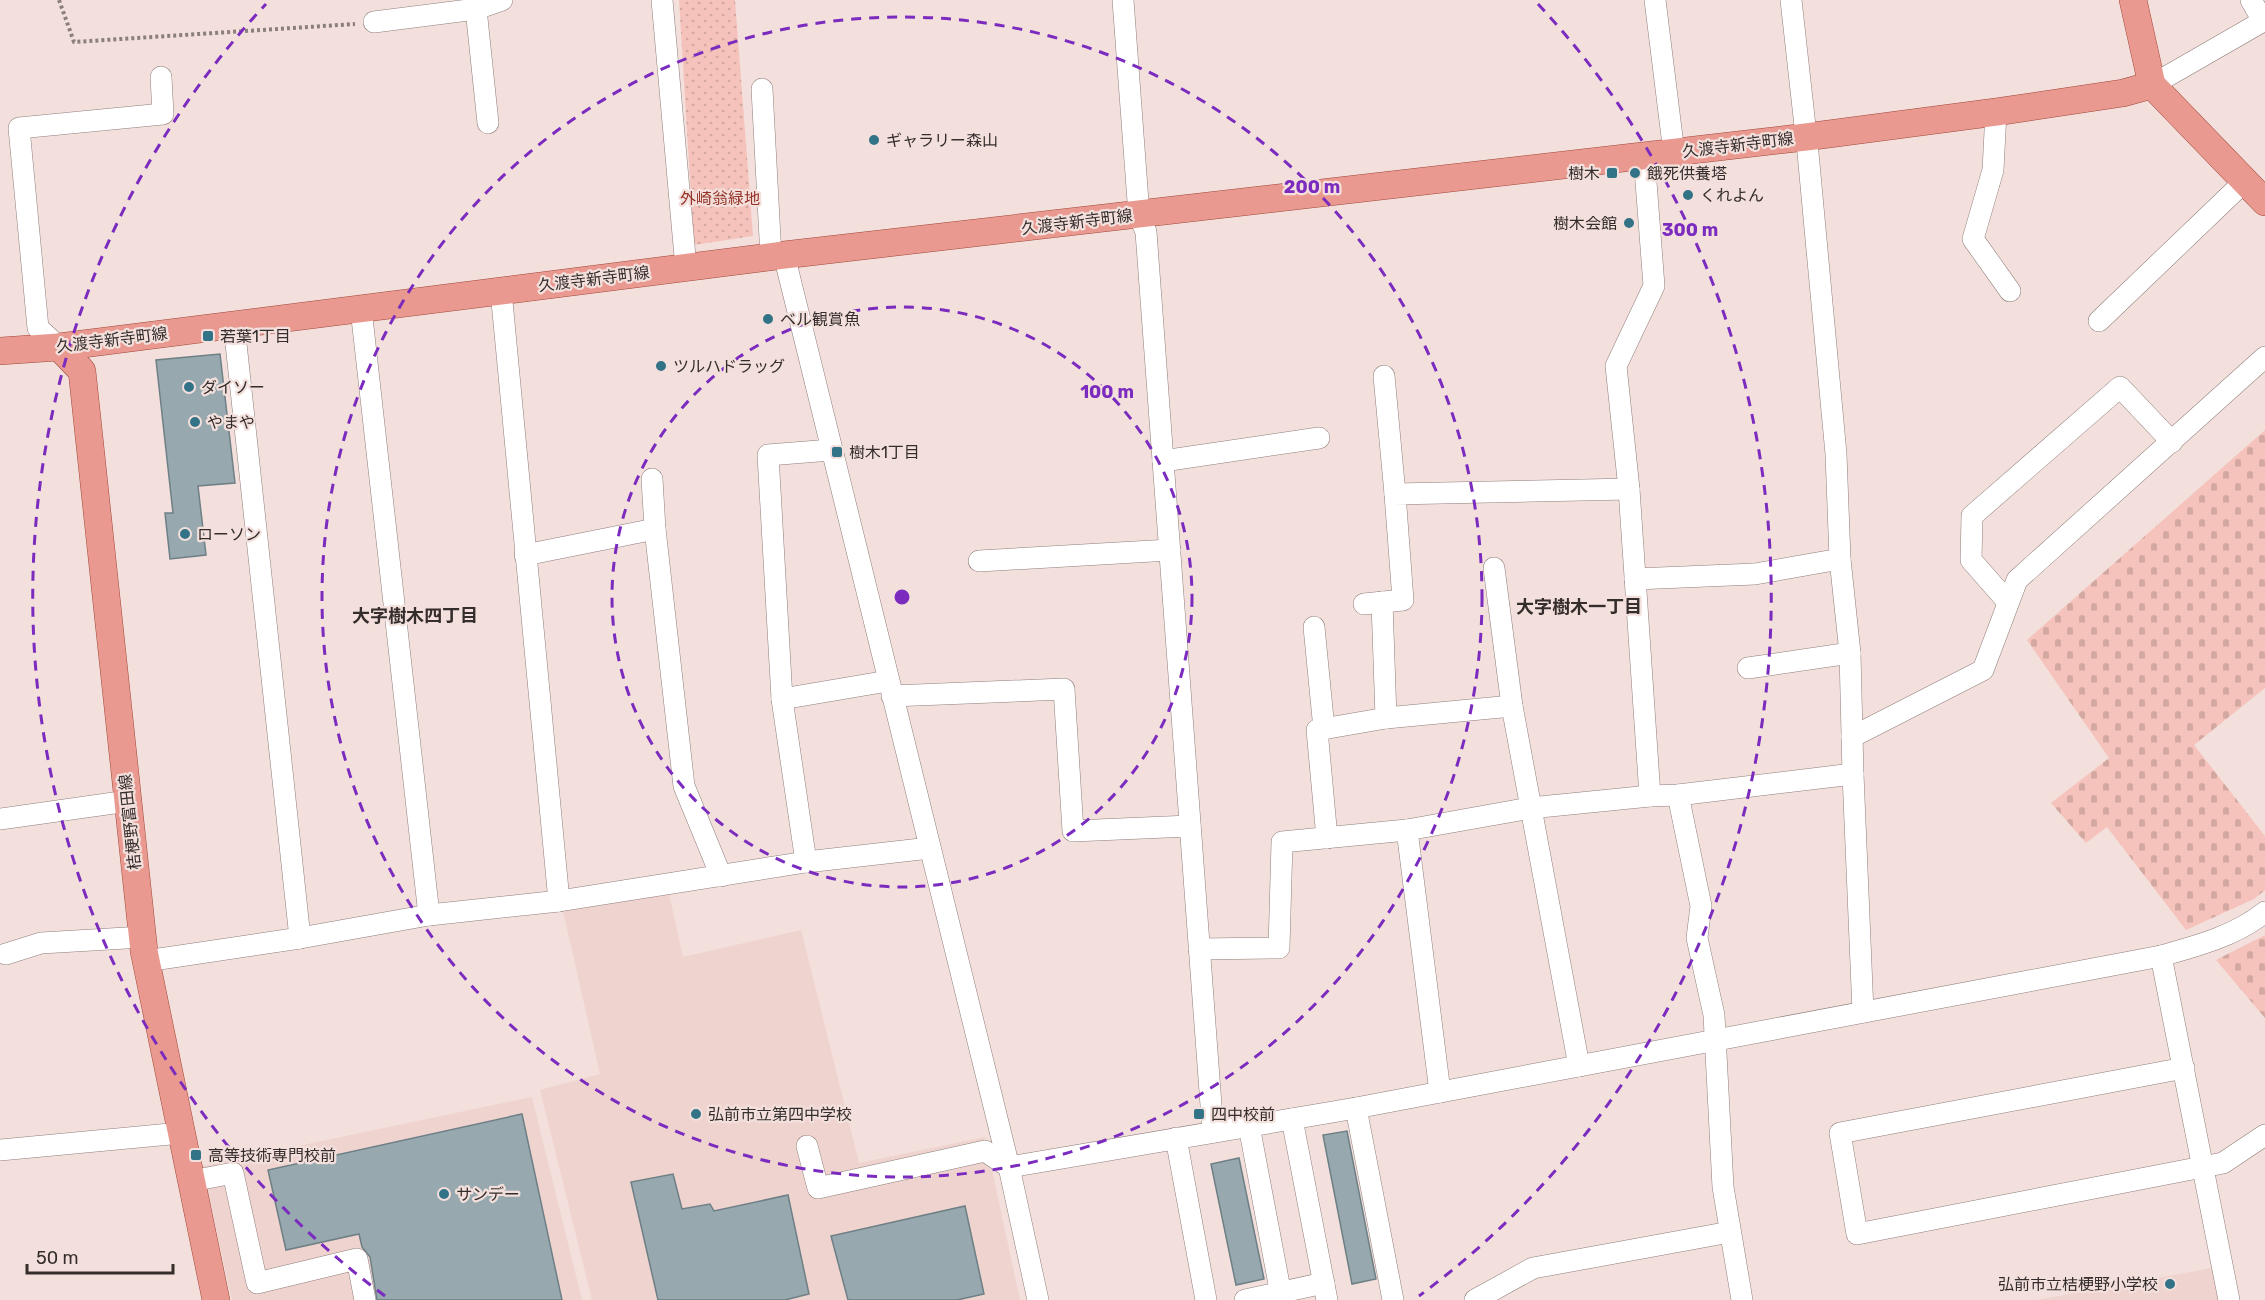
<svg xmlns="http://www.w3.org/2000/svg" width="2265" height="1300" font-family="Rubik,'Noto Sans JP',sans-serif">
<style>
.built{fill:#efd3cf}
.cemetery{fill:url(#cemetery-stones)}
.park{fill:url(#park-dots)}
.building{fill:#97a9af;stroke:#6e7f85;stroke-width:1.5}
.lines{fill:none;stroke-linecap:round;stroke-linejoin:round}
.minor-casing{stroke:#8f7e7b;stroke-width:22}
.major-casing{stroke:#a1473c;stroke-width:28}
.path{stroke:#8b7f7c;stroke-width:4;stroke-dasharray:3 3;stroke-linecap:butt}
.minor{stroke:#fff;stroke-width:21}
.major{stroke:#e9998f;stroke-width:27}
.ring{fill:none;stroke:#7b2cbf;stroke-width:3;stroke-dasharray:10 8}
.poi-dot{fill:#337387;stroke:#f3e0dc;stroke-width:2}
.labels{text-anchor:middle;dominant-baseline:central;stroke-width:4.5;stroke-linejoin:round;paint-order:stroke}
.poi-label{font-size:16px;fill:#342d2b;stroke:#f3e0dc;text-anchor:start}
.street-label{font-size:16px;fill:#342d2b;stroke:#f3e0dc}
.park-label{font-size:16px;fill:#953126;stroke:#f3e0dc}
.neighbourhood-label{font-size:18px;font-weight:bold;fill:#342d2b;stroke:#f3e0dc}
.centre{fill:#7b2cbf;stroke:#f3e0dc;stroke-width:3}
.ring-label{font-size:18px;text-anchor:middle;font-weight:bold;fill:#7b2cbf;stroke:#f3e0dc;stroke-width:4.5;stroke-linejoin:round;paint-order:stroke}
</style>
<defs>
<pattern id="cemetery-stones" width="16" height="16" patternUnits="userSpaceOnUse" patternTransform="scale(1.5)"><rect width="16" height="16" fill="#f5c3bb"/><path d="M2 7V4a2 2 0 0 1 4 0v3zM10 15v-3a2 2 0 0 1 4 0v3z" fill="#d3a8a1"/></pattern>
<pattern id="park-dots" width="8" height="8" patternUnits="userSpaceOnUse" patternTransform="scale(1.5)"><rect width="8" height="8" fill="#f5c3bb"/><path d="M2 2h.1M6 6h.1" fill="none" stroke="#d3a8a1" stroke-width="1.8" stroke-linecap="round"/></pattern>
</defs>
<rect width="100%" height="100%" fill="#f3e0dc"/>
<g class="built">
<path d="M669,894L683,957L801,930L859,1163L985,1137L1020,1300H592L540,1090L600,1074L563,911Z"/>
<path d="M532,1097L582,1300H232L202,1166Z"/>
<path d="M2212,1268L2218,1300H2037Z"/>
</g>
<g class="cemetery">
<path d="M2265,430V688L2194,745L2265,836V890L2254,899L2186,930L2107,827L2086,843L2051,803L2109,758L2027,640Z"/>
<path d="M2265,935V1018L2216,960Z"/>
</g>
<path class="park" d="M679,0H735L753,236L694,245Z"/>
<g class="building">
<path d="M220,354L235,483L198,486L206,555L170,559L165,513H173L156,360Z"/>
<path d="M522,1114L562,1300H377L370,1257L362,1247L359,1234L286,1250L268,1170Z"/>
<path d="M1347,1131L1376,1279L1352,1284L1323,1135Z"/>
<path d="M1239,1158L1264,1279L1236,1285L1211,1164Z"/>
<path d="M673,1174L682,1209L710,1204L714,1211L788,1195L809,1294L785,1300H658L631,1182Z"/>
<path d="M965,1206L984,1294L957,1300H848L831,1236Z"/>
</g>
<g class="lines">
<defs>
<g id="minor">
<path d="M662,0L686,268"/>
<path d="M1123,0L1139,215L1146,232L1213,1132"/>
<path d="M1655,0L1674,153"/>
<path d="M1791,0L1808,153L1836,454L1840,559L1850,653L1853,774L1863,1012"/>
<path d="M2251,0L2263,21"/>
<path d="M476,9L488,123"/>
<path d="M374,22L476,9L502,0"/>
<path d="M2152,85L2265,20"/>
<path d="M762,89L771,257"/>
<path d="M1996,112L1993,170L1973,239L2010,291"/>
<path d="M1644,156L1654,286L1616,366L1629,489L1650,796L1678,795L1853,774"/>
<path d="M784,255L1009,1167L1038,1300"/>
<path d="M501,291L559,901"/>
<path d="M361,309L429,915"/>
<path d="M2099,321L2245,181"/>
<path d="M234,325L300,938"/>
<path d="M59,347L38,328L19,128L163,114L161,77"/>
<path d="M1384,376L1395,494"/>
<path d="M1163,461L1319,438"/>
<path d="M652,479L655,529L684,786L721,876"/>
<path d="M525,555L655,529"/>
<path d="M979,561L1170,550"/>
<path d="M1494,568L1512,706"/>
<path d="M1635,579L1755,574L1840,559"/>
<path d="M2007,601L1971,560L1972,516L2120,387L2172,442"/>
<path d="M1382,602L1386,718"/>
<path d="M1364,604L1403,600L1395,494L1629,489"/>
<path d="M1314,627L1324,729"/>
<path d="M1748,668L1850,653"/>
<path d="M892,696L1064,689L1073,831L1190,826"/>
<path d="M782,699L768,455L831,450"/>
<path d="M1852,737L1983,670L2017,580L2265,357"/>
<path d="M1678,795L1701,906L1697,938L1714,1015L1723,1187L1742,1300"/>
<path d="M0,819L128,801"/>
<path d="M1407,830L1440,1092"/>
<path d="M1327,838L1317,730L1386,718L1512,706L1579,1066"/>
<path d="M806,862L782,699L888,681"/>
<path d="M1199,949L1279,948L1282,842L1407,830L1530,808L1650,796"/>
<path d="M6,954L41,943L143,937"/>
<path d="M2161,956L2229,1300"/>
<path d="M146,961L300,938L429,915L559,901L806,862L930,848"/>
<path d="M2184,1068L1840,1133L1857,1234L2223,1163L2265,1135"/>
<path d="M1356,1108L1393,1300"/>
<path d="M1292,1119L1327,1300"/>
<path d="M1249,1126L1282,1300"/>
<path d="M1176,1138L1206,1300"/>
<path d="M807,1146L818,1188L985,1151L1009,1167L1356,1108L2161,956C2197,946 2235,936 2265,912"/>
<path d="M0,1150L181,1133"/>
<path d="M192,1181L233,1173L257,1283L357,1259L365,1300"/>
<path d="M1245,1300L1324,1283"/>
<path d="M1475,1300L1533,1268L1730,1232"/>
</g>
<g id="major">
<path d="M2133,0L2152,85L2265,202"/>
<path d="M59,347L82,371L144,951L216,1300"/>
<path d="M0,351L59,347L784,255L1806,137L1996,112L2123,93L2152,85"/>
</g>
</defs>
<use href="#minor" class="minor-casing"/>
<use href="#major" class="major-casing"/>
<path class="path" d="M59,0L74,42L355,24"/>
<use href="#minor" class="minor"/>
<use href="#major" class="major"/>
</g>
<g class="ring">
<circle cx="902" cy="597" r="290"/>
<circle cx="902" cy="597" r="580"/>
<path d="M385 1296A870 870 0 0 1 266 4M1538 4A870 870 0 0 1 1419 1296"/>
</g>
<g class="poi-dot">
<circle cx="874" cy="140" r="6"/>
<rect x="1606" y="167" width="12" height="12" rx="3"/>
<circle cx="1635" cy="173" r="6"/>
<circle cx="1688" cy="195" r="6"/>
<circle cx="1629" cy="223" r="6"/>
<circle cx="768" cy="319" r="6"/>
<rect x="202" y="330" width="12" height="12" rx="3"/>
<circle cx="661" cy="366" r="6"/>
<circle cx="189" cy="387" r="6"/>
<circle cx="195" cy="422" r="6"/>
<rect x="831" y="446" width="12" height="12" rx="3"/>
<circle cx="185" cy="534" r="6"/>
<circle cx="696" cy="1114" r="6"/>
<rect x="1193" y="1108" width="12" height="12" rx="3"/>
<rect x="190" y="1149" width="12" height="12" rx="3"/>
<circle cx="444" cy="1194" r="6"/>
<circle cx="2170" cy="1284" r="6"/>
</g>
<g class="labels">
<g class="poi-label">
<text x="886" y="140">ギャラリー森山</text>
<text x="1600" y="173" text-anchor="end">樹木</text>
<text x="1647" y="173">餓死供養塔</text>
<text x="1700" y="195">くれよん</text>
<text x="1617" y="223" text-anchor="end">樹木会館</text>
<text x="780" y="319">ベル観賞魚</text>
<text x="220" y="336">若葉1丁目</text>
<text x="673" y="366">ツルハドラッグ</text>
<text x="201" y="387">ダイソー</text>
<text x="207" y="422">やまや</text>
<text x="849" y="452">樹木1丁目</text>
<text x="197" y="534">ローソン</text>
<text x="708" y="1114">弘前市立第四中学校</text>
<text x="1211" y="1114">四中校前</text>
<text x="208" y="1155">高等技術専門校前</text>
<text x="456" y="1194">サンデー</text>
<text x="2158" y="1284" text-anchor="end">弘前市立桔梗野小学校</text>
</g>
<g class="street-label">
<text transform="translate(1738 145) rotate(-7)">久渡寺新寺町線</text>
<text transform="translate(1077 222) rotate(-7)">久渡寺新寺町線</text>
<text transform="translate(594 279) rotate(-7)">久渡寺新寺町線</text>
<text transform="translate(112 340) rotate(-7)">久渡寺新寺町線</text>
<text transform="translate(130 822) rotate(-96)">桔梗野富田線</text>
</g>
<g class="park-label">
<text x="720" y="198">外崎翁緑地</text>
</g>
<g class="neighbourhood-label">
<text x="1579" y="607">大字樹木一丁目</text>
<text x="415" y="616">大字樹木四丁目</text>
</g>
</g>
<circle cx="902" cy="597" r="9" class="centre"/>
<g class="ring-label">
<text x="1312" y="193">200 m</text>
<text x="1690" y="236">300 m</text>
<text x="1107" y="398">100 m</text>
</g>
<path d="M27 1264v9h146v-9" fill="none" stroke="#342d2b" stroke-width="3"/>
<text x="36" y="1264" font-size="18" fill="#342d2b" stroke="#f3e0dc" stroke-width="4.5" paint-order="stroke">50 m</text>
</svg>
